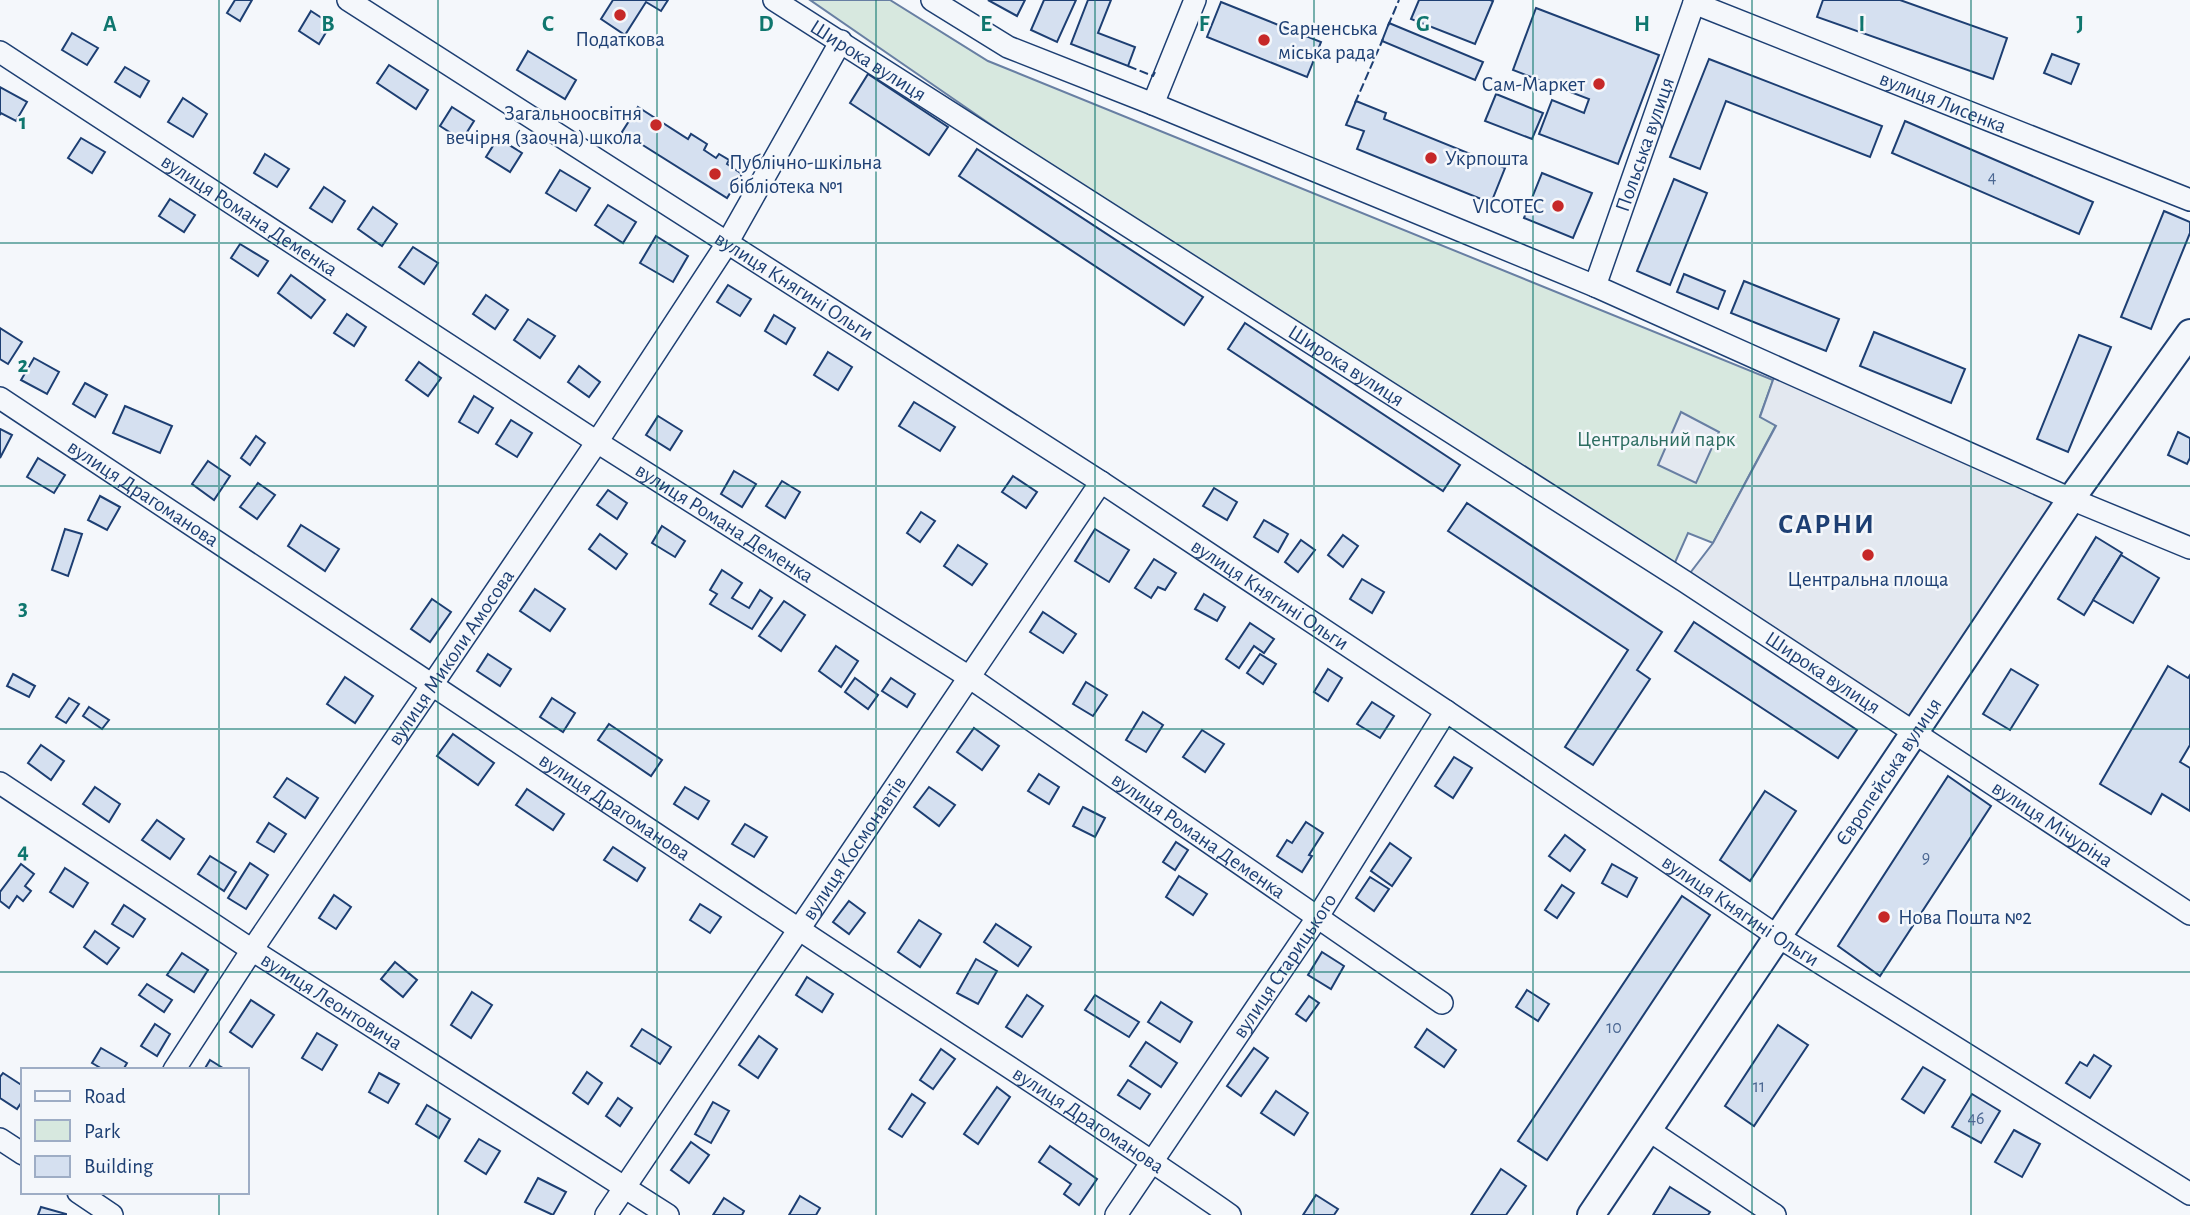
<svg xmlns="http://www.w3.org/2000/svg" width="2190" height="1215" font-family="'Alegreya Sans',sans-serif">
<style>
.green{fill:#d7e8df;stroke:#687fa3;stroke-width:2}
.parking{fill:#e3e8f0;stroke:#687fa3;stroke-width:2}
.building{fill:#d5e0f0;stroke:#1d3f73;stroke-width:2}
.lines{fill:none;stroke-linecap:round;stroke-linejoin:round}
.minor-casing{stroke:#1d3f73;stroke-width:24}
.major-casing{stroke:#1d3f73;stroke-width:30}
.minor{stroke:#f4f7fb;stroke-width:21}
.major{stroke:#f4f7fb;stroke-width:26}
.fence{stroke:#1d3f73;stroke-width:2;stroke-dasharray:9 3.5;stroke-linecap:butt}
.grid{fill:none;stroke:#0f766e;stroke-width:2;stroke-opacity:0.55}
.poi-dot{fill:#c62828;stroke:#f4f7fb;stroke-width:2.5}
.labels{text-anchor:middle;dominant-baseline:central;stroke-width:5;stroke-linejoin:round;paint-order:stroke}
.number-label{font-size:18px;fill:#4b6792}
.poi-label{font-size:21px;fill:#1d3f73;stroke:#f4f7fb;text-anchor:start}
.street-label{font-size:21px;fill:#1d3f73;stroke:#f4f7fb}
.park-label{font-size:21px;fill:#2c6c60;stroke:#f4f7fb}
.district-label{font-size:28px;font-weight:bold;letter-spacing:2px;fill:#1d3f73;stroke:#f4f7fb}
.grid-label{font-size:23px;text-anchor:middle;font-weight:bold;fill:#0f766e;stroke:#f4f7fb;stroke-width:5;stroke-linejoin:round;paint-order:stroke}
</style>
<rect width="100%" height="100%" fill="#f4f7fb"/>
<path class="green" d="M810,0H890L988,61L1773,380L1760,416L1776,425L1713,543L1688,533L1673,567L1032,153Z"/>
<g class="parking">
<path d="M1780,369L2071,499L1915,734L1684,581L1713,543L1776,426L1760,417L1773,380Z"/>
<path d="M1681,412L1719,432L1696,483L1658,465Z"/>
</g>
<g class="building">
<path d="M235,0H252L240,21L227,13Z"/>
<path d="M613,0H668L661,11L646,2L625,35L601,19Z"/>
<path d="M988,0H1025L1017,16Z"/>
<path d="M1044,0H1076L1057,42L1031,30Z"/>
<path d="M1088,0H1111L1098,33L1135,47L1128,66L1071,44Z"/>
<path d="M1419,0H1490L1493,1L1475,44L1411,19Z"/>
<path d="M1823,0H1900L2007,38L1993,79L1817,17Z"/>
<path d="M1221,2L1321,42L1307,77L1207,37Z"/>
<path d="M1536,8L1659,55L1618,164L1539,134L1552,100L1584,113L1589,99L1513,70Z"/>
<path d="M311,11L331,24L319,44L299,31Z"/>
<path d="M1389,23L1483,62L1475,80L1382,41Z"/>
<path d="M72,33L98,48L87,65L62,50Z"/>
<path d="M528,51L576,80L565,99L517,70Z"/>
<path d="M2052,54L2079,64L2071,84L2044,73Z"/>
<path d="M1709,59L1882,126L1870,157L1726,101L1700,169L1670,157Z"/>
<path d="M389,65L428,90L416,109L377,83Z"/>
<path d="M125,67L149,81L140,97L115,82Z"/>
<path d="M868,74L948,127L929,155L850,103Z"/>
<path d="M0,87L27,102L16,121L1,113L0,115Z"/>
<path d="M1496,94L1543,113L1532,139L1485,121Z"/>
<path d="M183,98L207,114L193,137L168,122Z"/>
<path d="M1356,101L1386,113L1384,119L1505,168L1491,203L1357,149L1364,131L1346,125Z"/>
<path d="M452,107L474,121L462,140L440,126Z"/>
<path d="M638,107L688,139L691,134L707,144L704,150L716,158L719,154L729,160L727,164L742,174L727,198L622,132Z"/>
<path d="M1905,121L2093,202L2079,234L1892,153Z"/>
<path d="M81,138L105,152L92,173L68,158Z"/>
<path d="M498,138L522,153L510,172L486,157Z"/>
<path d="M977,149L1203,297L1184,325L959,176Z"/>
<path d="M265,154L289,169L277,187L254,173Z"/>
<path d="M560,170L590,188L576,211L546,193Z"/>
<path d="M1542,173L1592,193L1573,238L1524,218Z"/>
<path d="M1674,179L1707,193L1670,285L1637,271Z"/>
<path d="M324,187L345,201L332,222L310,208Z"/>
<path d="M170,199L195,215L184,232L159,216Z"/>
<path d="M608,205L636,222L623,243L595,225Z"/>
<path d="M373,207L397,224L382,246L358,229Z"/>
<path d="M2164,211L2190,222V233L2151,329L2121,317Z"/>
<path d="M656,236L688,256L673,282L640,263Z"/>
<path d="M240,244L268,261L258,276L231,258Z"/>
<path d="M413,247L438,263L424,284L399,267Z"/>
<path d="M1684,274L1725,291L1718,309L1677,292Z"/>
<path d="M291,275L325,300L311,318L278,293Z"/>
<path d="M1744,281L1839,319L1826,351L1731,313Z"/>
<path d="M728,285L751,299L740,316L717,302Z"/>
<path d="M486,295L508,310L495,329L473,314Z"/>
<path d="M347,314L366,327L354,346L334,333Z"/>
<path d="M774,315L795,328L786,344L765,331Z"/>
<path d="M528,319L555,336L540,358L514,340Z"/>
<path d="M1245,323L1460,465L1443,491L1228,349Z"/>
<path d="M0,328L22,342L8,364L0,359Z"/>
<path d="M1874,332L1965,369L1951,403L1860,366Z"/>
<path d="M2079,335L2111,347L2068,452L2037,439Z"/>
<path d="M828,352L852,367L838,390L814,375Z"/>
<path d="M34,358L59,372L47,394L21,380Z"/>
<path d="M419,362L441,378L428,396L406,380Z"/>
<path d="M579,366L600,382L589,397L568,382Z"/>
<path d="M85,383L107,395L95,417L73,404Z"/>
<path d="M474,396L493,408L478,433L459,422Z"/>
<path d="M914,402L955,427L940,451L899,426Z"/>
<path d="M125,406L172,426L160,453L113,433Z"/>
<path d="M658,416L682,431L670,450L646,435Z"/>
<path d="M511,420L532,433L517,457L496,444Z"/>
<path d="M0,429L12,435L0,458Z"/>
<path d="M2178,432L2190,438V458L2187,464L2168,455Z"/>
<path d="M256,436L265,443L250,465L241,458Z"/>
<path d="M38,458L65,475L54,493L27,477Z"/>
<path d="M208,461L230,476L214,500L192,484Z"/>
<path d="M734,471L756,484L742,507L721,494Z"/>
<path d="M1013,476L1037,492L1026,508L1002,492Z"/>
<path d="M782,481L800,492L785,518L766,506Z"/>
<path d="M258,483L275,495L257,519L240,507Z"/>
<path d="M1214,488L1237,502L1227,520L1203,506Z"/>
<path d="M608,490L627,503L617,519L597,505Z"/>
<path d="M100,496L120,507L107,530L88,520Z"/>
<path d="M1467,503L1662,632L1637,670L1650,679L1593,765L1565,747L1628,650L1448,531Z"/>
<path d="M921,512L935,521L920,542L907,533Z"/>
<path d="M1264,520L1288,534L1278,552L1254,537Z"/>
<path d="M301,525L339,549L325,571L288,546Z"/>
<path d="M662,526L685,541L675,557L652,543Z"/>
<path d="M65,529L82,534L68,576L52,570Z"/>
<path d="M1095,529L1129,550L1109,582L1075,561Z"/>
<path d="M600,534L627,554L616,569L589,549Z"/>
<path d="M1343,535L1358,546L1343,567L1328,555Z"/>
<path d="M2096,537L2122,553L2084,615L2058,599Z"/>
<path d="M1301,540L1315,550L1298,572L1285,562Z"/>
<path d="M958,545L987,564L972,585L944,566Z"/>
<path d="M2121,555L2159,578L2133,623L2093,600Z"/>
<path d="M1154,559L1176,573L1165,590L1158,587L1151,598L1135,588Z"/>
<path d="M722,570L742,583L732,598L749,608L760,590L772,598L752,629L710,604L717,594L710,590Z"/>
<path d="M1362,579L1384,592L1372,613L1350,599Z"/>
<path d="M535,589L565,609L550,631L520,611Z"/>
<path d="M1204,594L1225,607L1217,621L1195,609Z"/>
<path d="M432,599L451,612L430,642L411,629Z"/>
<path d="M784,601L805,615L781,651L759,636Z"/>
<path d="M1043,612L1076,634L1063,653L1030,632Z"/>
<path d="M1694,622L1857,730L1838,758L1675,651Z"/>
<path d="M1250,623L1274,639L1264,653L1254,646L1239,668L1226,659Z"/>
<path d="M836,646L858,661L841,687L819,671Z"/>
<path d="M488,654L511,669L500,686L477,671Z"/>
<path d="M1260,654L1276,664L1263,684L1247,673Z"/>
<path d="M2168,666L2188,678L2190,675V745L2180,762L2190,768V811L2162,794L2151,814L2100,784Z"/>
<path d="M1328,669L1342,678L1328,701L1314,692Z"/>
<path d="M2011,669L2038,685L2010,730L1983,714Z"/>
<path d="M13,674L35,686L29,697L7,686Z"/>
<path d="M345,677L373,696L355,723L327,704Z"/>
<path d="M855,678L878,695L868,709L845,692Z"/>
<path d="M891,678L915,694L907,707L882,691Z"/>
<path d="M1086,682L1107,695L1093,716L1073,704Z"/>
<path d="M69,698L79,704L66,723L56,717Z"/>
<path d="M552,698L575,713L563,732L540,717Z"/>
<path d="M1372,702L1394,716L1380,738L1357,724Z"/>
<path d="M89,707L109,720L102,729L83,716Z"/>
<path d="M1143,712L1163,725L1146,752L1126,740Z"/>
<path d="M609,724L662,760L651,776L598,740Z"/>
<path d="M974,728L999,746L982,770L957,752Z"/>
<path d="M1202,730L1224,744L1205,772L1183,757Z"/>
<path d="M453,734L494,763L478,785L437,756Z"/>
<path d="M41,745L64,761L51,780L28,763Z"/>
<path d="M1454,757L1472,768L1453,798L1435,786Z"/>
<path d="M1039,774L1059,787L1049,804L1028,791Z"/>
<path d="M1948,776L1991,806L1880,976L1838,946Z"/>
<path d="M287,778L318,798L305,818L274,797Z"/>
<path d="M95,787L120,804L109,822L83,804Z"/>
<path d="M685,787L709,801L698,819L674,804Z"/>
<path d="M929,787L955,805L939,826L914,807Z"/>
<path d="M527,789L564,814L553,830L516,805Z"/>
<path d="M1765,791L1796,811L1750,881L1720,860Z"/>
<path d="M1083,807L1105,818L1095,837L1073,826Z"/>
<path d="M157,820L184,839L170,859L142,840Z"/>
<path d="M1306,822L1323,833L1309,855L1312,856L1302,872L1277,856L1287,840L1292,843Z"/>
<path d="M269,823L286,834L274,852L257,842Z"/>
<path d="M745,824L767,837L754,857L732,844Z"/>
<path d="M1565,835L1585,850L1570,871L1549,856Z"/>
<path d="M1176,842L1188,850L1175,870L1163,862Z"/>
<path d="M1390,843L1411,858L1392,886L1371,871Z"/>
<path d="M613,847L645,868L637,881L604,860Z"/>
<path d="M210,856L236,872L224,891L198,874Z"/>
<path d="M250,863L268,875L246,909L228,898Z"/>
<path d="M21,864L34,874L25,886L31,891L23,901L17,896L9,908L0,901V892Z"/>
<path d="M1612,864L1637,878L1627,897L1602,883Z"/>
<path d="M65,868L88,883L73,907L50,892Z"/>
<path d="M1179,876L1207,894L1193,915L1166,897Z"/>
<path d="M1370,877L1389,889L1374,911L1356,898Z"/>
<path d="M1562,885L1574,893L1557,918L1545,910Z"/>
<path d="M334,895L351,907L336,929L319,918Z"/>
<path d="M1682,896L1710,915L1547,1160L1518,1141Z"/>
<path d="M849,901L865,913L849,934L833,922Z"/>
<path d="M700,904L721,917L710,933L690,920Z"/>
<path d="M124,905L145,919L133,937L112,924Z"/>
<path d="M919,920L941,934L920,967L898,952Z"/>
<path d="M996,924L1031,947L1018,966L984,942Z"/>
<path d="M95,931L119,948L107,964L84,947Z"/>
<path d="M1322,952L1344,966L1331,989L1308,975Z"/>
<path d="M182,953L208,970L194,992L167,975Z"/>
<path d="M976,959L997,971L978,1004L957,993Z"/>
<path d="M395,962L417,980L403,997L381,979Z"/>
<path d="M807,977L833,994L822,1012L796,995Z"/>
<path d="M147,984L172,1000L164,1012L139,995Z"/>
<path d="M1527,990L1549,1004L1538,1021L1516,1007Z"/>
<path d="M472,992L492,1005L471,1038L451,1025Z"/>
<path d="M1027,995L1043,1006L1022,1037L1006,1027Z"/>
<path d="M1095,995L1139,1022L1129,1037L1085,1010Z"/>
<path d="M1309,996L1319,1003L1306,1021L1296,1014Z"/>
<path d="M251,1000L274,1015L252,1047L230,1032Z"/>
<path d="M1161,1002L1192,1022L1180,1042L1148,1022Z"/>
<path d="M155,1024L170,1034L157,1056L141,1046Z"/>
<path d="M1778,1025L1808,1045L1754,1126L1725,1106Z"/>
<path d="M642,1029L671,1047L660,1064L631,1046Z"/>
<path d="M1427,1029L1456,1050L1444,1067L1415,1047Z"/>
<path d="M317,1033L337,1045L322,1070L302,1058Z"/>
<path d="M759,1036L777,1049L758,1078L739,1065Z"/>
<path d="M1146,1042L1177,1063L1161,1087L1130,1066Z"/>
<path d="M101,1048L127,1063L123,1070H104L92,1063Z"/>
<path d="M1254,1048L1268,1058L1241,1096L1227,1086Z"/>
<path d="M941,1049L955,1059L933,1089L920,1080Z"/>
<path d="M2094,1055L2111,1066L2090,1098L2066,1083L2080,1062L2087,1066Z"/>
<path d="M210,1060L226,1070H204Z"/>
<path d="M1923,1067L1945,1080L1924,1113L1902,1099Z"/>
<path d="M587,1072L602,1083L588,1104L573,1093Z"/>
<path d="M3,1073L23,1086V1100L17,1109L0,1098V1077Z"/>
<path d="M379,1073L399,1084L388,1103L369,1092Z"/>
<path d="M1128,1080L1150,1094L1140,1109L1118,1095Z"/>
<path d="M997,1087L1010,1097L978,1144L964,1134Z"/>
<path d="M1276,1091L1308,1113L1294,1135L1261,1113Z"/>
<path d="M912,1094L925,1103L902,1137L889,1129Z"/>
<path d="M1972,1094L2000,1111L1981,1143L1952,1127Z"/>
<path d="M618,1098L632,1108L620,1126L606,1116Z"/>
<path d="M713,1102L729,1111L711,1143L695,1134Z"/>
<path d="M427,1105L450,1119L439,1138L416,1124Z"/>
<path d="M2014,1130L2040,1144L2022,1177L1995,1162Z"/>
<path d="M479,1139L500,1151L486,1174L465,1161Z"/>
<path d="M691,1142L709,1155L689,1183L671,1170Z"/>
<path d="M1050,1146L1097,1179L1079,1205L1064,1194L1071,1184L1039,1162Z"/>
<path d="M1501,1169L1526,1186L1506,1215H1471Z"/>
<path d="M538,1178L566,1192L553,1215L525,1202Z"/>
<path d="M1670,1187L1710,1212L1708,1215H1653Z"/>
<path d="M1316,1195L1338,1209L1334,1215H1303Z"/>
<path d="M800,1196L820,1208L816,1215H789Z"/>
<path d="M724,1198L744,1211L742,1215H713Z"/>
<path d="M41,1207L66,1214V1215H38Z"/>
</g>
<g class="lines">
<defs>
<g id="minor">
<path id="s1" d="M348,0L1101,482L1446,711L1777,936L2190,1194"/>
<path id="s2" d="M774,0L1684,581L2190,914"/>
<path d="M932,0L1008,47L1153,104L1595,286L2071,499L2190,548"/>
<path id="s3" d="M1694,3L2190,200"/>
<path id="s4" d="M0,52L597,442L969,677L1442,1003"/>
<path d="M1153,104L1195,0"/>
<path id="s5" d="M1595,286L1695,0"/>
<path id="s6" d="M0,398C266,574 532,751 797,928C941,1024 1088,1116 1230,1215"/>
<path id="s7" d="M0,783L252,950L668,1215"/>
<path id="s8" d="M174,1070L252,950L597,442L726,245L841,41"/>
<path d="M1647,1129L1775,1215"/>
<path d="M0,1139L23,1154"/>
<path d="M78,1192L112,1215"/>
<path id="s9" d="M606,1215L1101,482"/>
<path id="s10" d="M1116,1215L1317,918L1446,711"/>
</g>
<g id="major">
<path id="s11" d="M1591,1215L2071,499L2190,333"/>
</g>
</defs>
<use href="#minor" class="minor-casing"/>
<use href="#major" class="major-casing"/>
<use href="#minor" class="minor"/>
<use href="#major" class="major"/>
<g class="fence">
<path d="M1388,26L1399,0"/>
<path d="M1128,66L1153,76L1155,72"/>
<path d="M1355,103L1383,39"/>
</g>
</g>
<path class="grid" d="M219,0V1070M438,0V1215M657,0V1215M876,0V1215M1095,0V1215M1314,0V1215M1533,0V1215M1752,0V1215M1971,0V1215M0,243H2190M0,486H2190M0,729H2190M0,972H2190M219,1192V1215"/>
<g class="poi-dot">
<circle cx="620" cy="15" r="7"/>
<circle cx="1264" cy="40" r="7"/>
<circle cx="1599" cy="84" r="7"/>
<circle cx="656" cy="125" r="7"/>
<circle cx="1431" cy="158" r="7"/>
<circle cx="715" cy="174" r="7"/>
<circle cx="1558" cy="206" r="7"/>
<circle cx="1868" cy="555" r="7"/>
<circle cx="1884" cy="917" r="7"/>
</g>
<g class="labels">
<g class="number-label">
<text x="1992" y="178">4</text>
<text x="1926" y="858">9</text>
<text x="1614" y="1028">10</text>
<text x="1759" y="1087">11</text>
<text x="1976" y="1119">46</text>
</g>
<g class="poi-label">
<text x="1278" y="28">Сарненська<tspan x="1278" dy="24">міська рада</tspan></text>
<text x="620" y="39" text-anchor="middle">Податкова</text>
<text x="1585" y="84" text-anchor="end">Сам-Маркет</text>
<text x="642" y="113" text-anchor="end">Загальноосвітня<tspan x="642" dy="24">вечірня (заочна) школа</tspan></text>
<text x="1445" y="158">Укрпошта</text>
<text x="729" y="162">Публічно-шкільна<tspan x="729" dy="24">бібліотека №1</tspan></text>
<text x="1544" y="206" text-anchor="end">VICOTEC</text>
<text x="1868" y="579" text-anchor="middle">Центральна площа</text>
<text x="1898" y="917">Нова Пошта №2</text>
</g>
<g class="street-label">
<text stroke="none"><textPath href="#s2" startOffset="112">Широка вулиця</textPath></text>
<text stroke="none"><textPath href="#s3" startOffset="268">вулиця Лисенка</textPath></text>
<text stroke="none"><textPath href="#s5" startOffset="150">Польська вулиця</textPath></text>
<text stroke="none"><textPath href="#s4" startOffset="298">вулиця Романа Деменка</textPath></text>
<text stroke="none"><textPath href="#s1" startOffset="530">вулиця Княгині Ольги</textPath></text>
<text stroke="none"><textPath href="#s2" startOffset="679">Широка вулиця</textPath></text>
<text stroke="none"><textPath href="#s6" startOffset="172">вулиця Драгоманова</textPath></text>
<text stroke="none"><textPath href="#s4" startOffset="864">вулиця Романа Деменка</textPath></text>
<text stroke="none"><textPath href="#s1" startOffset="1097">вулиця Княгині Ольги</textPath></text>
<text stroke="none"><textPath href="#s8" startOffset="497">вулиця Миколи Амосова</textPath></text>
<text stroke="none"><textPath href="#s2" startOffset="1246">Широка вулиця</textPath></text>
<text stroke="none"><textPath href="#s11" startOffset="534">Європейська вулиця</textPath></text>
<text stroke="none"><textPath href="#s6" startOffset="738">вулиця Драгоманова</textPath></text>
<text stroke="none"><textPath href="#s2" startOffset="1521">вулиця Мічуріна</textPath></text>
<text stroke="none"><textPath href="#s4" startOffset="1432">вулиця Романа Деменка</textPath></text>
<text stroke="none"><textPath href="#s9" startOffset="443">вулиця Космонавтів</textPath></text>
<text stroke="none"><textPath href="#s1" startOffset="1664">вулиця Княгині Ольги</textPath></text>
<text stroke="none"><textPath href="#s10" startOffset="301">вулиця Старицького</textPath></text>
<text stroke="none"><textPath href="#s7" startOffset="397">вулиця Леонтовича</textPath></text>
<text stroke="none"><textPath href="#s6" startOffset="1306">вулиця Драгоманова</textPath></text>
</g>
<g class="park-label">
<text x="1656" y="439">Центральний парк</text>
</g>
<g class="district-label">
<text x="1827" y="525">САРНИ</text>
</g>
</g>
<g class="grid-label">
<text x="110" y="31">A</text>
<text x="328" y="31">B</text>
<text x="548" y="31">C</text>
<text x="766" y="31">D</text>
<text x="986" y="31">E</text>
<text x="1204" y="31">F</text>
<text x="1423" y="31">G</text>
<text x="1642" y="31">H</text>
<text x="1862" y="31">I</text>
<text x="2080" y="31">J</text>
<text x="23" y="129">1</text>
<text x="23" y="372">2</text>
<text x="23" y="615">3</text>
<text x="23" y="858">4</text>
</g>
<rect x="21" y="1068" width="228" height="126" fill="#f4f7fb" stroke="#9eadc5" stroke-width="2"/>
<rect x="35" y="1091" width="35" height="10" fill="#f4f7fb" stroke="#9eadc5" stroke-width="2"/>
<text x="84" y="1103" font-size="21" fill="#1d3f73">Road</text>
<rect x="35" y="1120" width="35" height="21" fill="#d7e8df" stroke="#9eadc5" stroke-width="2"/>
<text x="84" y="1138" font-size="21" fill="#1d3f73">Park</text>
<rect x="35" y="1156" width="35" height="21" fill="#d5e0f0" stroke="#9eadc5" stroke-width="2"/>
<text x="84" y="1173" font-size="21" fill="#1d3f73">Building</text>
</svg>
